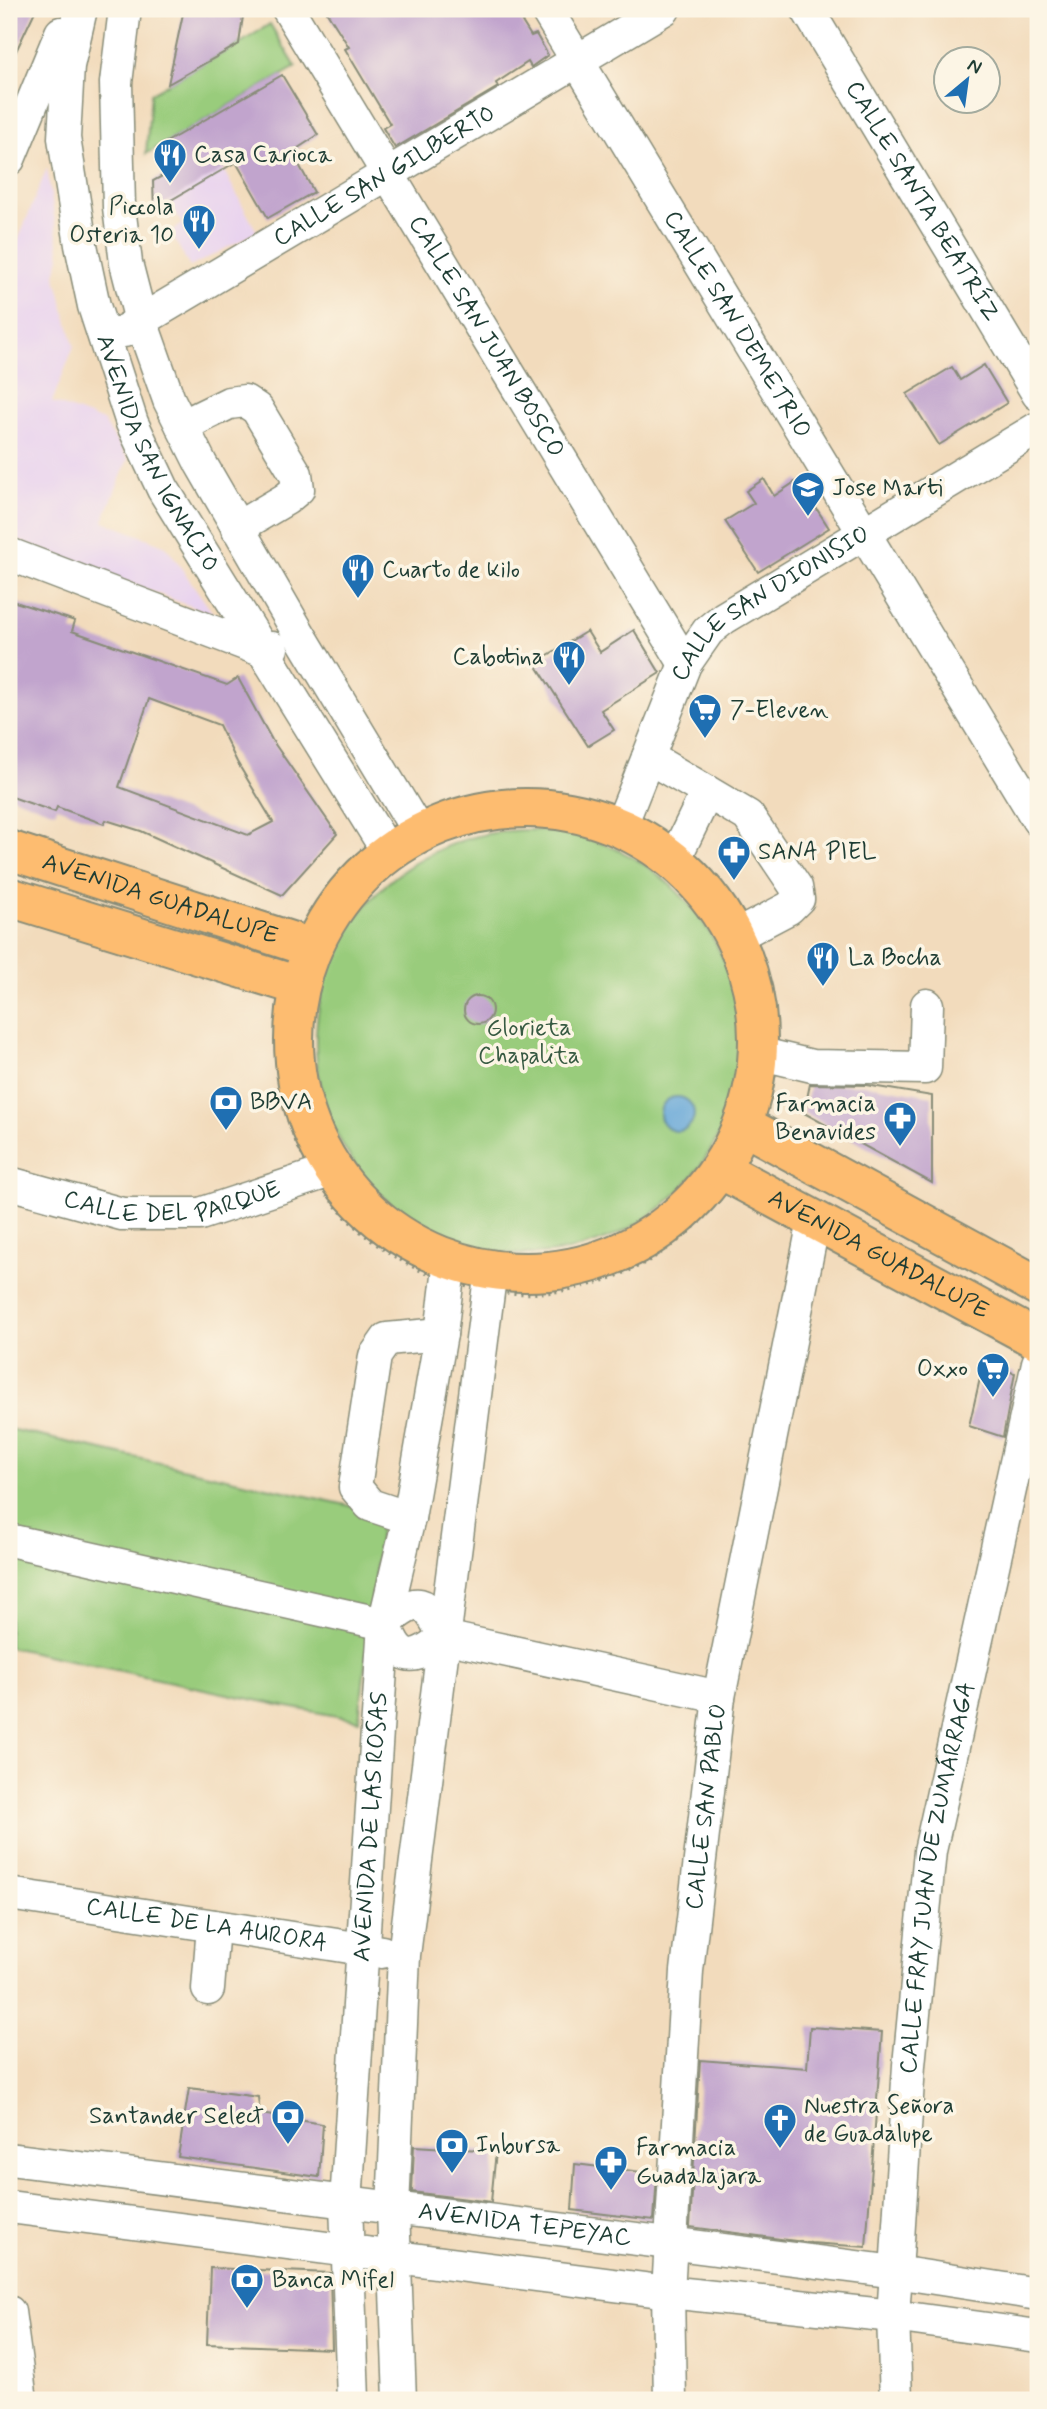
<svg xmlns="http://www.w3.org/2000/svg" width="1047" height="2409" font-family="Mynerve,sans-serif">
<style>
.built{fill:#e8d2ef}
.green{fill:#99cc7c;stroke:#5c8458;stroke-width:2}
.water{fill:#64a6d8;stroke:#427286;stroke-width:2}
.building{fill:#c1a4cd;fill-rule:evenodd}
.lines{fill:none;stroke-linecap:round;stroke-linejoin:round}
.minor-casing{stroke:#888c78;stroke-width:35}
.major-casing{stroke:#888c78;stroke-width:42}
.path{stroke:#888c78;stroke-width:4.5;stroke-dasharray:2 5;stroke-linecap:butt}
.minor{stroke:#fff;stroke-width:32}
.major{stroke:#fdbc70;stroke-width:38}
.labels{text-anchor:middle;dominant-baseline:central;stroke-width:7;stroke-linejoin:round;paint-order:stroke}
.poi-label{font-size:24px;fill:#1f3d34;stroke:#fcf5e5;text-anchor:start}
.street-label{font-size:24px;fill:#1f3d34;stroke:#fcf5e5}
.park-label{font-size:24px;fill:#375a42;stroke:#fcf5e5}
</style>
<rect width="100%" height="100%" fill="#fcf5e5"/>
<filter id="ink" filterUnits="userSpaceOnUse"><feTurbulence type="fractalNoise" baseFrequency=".0143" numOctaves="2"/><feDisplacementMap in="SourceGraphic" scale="14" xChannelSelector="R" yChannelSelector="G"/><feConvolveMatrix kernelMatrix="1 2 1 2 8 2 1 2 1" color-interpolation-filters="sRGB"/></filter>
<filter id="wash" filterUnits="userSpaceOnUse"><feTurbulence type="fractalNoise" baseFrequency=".00686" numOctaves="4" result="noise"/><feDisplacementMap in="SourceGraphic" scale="28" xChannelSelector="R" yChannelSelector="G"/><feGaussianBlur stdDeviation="1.57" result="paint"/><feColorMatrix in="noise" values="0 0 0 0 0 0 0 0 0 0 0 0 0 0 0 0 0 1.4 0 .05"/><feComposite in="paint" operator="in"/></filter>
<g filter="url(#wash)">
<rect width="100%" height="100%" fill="#f2dbbc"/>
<g class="built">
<path d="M47,168L60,257L55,274L74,346L52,402L103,421L128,459L103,521L166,546L214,615L9,537V263Z"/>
<path d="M223,169L257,232L190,267L171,233L182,224L169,201Z"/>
</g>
<g class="green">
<path d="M270,24L296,67L146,154L151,93L239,44Z"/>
<circle cx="528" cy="1042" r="212"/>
<path d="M9,1429L382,1513L359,1720L288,1707L9,1647Z"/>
</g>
<circle class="water" cx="677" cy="1114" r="17"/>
<g id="blocks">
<g class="building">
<path d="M9,9H36L9,66Z"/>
<path d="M184,9H244L239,44L168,84Z"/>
<path d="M325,9H514L531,36L536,34L548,55L531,67L528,62L496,83L498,87L395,148L383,128L390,124L345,49L349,47Z"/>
<path d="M282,75L318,135L292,152L314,192L268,218L236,162L154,210L153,181L177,168L163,144Z"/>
<path d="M984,365L1007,403L939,445L907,394L952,367L960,380Z"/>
<path d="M764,479L774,496L798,480L829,528L758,572L725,521L754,503L746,491Z"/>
<path d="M9,600L75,621L72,631L227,685L238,678L272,740L337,834L282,895L141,831L106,820L104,824L57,807L55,812L9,796ZM149,699L219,725L237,762L273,822L248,835L119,787Z"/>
<path d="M634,630L660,673L601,710L614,730L588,746L535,663L587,631L600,652Z"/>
<circle cx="478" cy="1010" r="14"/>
<path d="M810,1084L866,1085L932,1096V1183L804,1113Z"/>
<path d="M984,1361L1000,1370L1015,1373L1003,1437L969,1426Z"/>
<path d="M810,2027L882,2032L866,2247L811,2243L690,2227L700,2060L807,2068Z"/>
<path d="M189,2088L258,2097L260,2114L323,2124L319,2177L178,2157Z"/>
<path d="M414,2146L496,2151L491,2202L412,2192Z"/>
<path d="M575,2164L657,2174L654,2220L572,2210Z"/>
<path d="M210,2268L330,2273L332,2349L207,2344Z"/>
</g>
</g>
</g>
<g filter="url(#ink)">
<use href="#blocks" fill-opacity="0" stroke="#888c78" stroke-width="2"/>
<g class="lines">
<defs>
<g id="minor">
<path id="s1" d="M81,9L68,66L64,138L81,245L94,306L132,423L163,489L388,852"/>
<path d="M125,9L116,83L119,207L126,263L141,321L169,400L201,464L298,632L419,833"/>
<path id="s2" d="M288,9L685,664"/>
<path id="s3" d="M546,9L1038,820"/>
<path id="s4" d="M807,9L1038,394"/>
<path d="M9,159L61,33"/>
<path id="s5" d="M124,331L664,9"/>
<path d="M182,426L229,403L245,401L257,409L296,474L298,489L286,499L237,528"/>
<path d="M9,554L266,652L272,648"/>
<path d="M648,757L748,816L796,887L798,899L789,908L734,937"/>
<path id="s6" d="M620,828L685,664L708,631L724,618L1038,428"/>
<path d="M673,862L707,792"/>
<path d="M758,1053L812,1066L925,1068L927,1005"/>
<path id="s7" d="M9,1183L122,1214H200L333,1170"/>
<path d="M409,1518L370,1505L355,1487L375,1356L387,1339L441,1334"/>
<path d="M9,1540L384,1624C388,1631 391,1639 395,1645C410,1666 430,1648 444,1637L719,1697"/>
<path d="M384,1624C418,1595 426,1598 444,1637"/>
<path id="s8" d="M9,1894L382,1952"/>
<path d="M208,1989L213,1926"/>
<path id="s9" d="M9,2159L896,2272L1038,2294"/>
<path d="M9,2207L668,2292L893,2316L1038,2336"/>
<path d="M9,2312L21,2400"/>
<path id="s10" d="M353,2400L346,2203L384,1624L409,1518L441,1334L450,1259"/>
<path d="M400,2400L393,2209L404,1955L491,1269"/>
<path id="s11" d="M670,2400L668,2292L687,1971L719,1697L814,1221"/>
<path id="s12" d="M896,2400L893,2316L896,2272L909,2065L930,1851L1038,1363"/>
</g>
<g id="major">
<circle cx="526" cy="1040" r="232"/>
<path id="s13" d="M9,850L312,948"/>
<path d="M9,897L299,986"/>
<path d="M743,1125L1038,1286"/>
<path id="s14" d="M720,1169L1038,1340"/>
</g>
</defs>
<use href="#minor" class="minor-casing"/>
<use href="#major" class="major-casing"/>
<circle class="path" cx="525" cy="1045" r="248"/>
<use href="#minor" class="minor"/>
<use href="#major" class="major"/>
</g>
</g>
<defs>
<symbol id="restaurant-pin" viewBox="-11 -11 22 30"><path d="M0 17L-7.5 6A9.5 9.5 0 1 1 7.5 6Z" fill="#1f6fb2" stroke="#fcf5e5"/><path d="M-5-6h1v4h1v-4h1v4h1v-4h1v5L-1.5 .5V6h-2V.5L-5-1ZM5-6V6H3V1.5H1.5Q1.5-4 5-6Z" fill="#fff"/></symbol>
<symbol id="school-pin" viewBox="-11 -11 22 30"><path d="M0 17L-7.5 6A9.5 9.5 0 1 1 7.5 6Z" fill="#1f6fb2" stroke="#fcf5e5"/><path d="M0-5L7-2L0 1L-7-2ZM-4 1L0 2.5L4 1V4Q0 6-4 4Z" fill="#fff"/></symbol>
<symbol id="supermarket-pin" viewBox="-11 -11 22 30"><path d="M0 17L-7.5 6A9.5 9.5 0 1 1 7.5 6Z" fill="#1f6fb2" stroke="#fcf5e5"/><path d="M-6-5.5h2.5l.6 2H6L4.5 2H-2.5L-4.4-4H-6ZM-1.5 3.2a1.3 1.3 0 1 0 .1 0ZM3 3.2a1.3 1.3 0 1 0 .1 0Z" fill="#fff"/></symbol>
<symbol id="pharmacy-pin" viewBox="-11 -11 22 30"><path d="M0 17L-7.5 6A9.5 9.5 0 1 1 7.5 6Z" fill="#1f6fb2" stroke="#fcf5e5"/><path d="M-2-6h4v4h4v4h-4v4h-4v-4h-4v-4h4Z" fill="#fff"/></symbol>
<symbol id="bank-pin" viewBox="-11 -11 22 30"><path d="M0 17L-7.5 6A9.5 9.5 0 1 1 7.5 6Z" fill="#1f6fb2" stroke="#fcf5e5"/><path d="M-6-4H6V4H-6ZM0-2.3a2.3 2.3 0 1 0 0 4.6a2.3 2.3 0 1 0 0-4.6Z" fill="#fff"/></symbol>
<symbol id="church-pin" viewBox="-11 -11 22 30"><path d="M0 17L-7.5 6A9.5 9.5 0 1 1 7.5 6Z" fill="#1f6fb2" stroke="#fcf5e5"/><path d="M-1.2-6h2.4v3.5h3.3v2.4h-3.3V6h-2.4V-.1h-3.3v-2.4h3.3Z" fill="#fff"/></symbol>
</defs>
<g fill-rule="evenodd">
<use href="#restaurant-pin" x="151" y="136" width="38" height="52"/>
<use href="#restaurant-pin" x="180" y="202" width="38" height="52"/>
<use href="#school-pin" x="789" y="469" width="38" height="52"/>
<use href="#restaurant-pin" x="339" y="551" width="38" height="52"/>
<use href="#restaurant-pin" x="550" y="638" width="38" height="52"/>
<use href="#supermarket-pin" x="686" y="691" width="38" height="52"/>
<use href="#pharmacy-pin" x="715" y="833" width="38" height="52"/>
<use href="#restaurant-pin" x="804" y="939" width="38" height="52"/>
<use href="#bank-pin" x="207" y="1083" width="38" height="52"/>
<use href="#pharmacy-pin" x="881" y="1099" width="38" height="52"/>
<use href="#supermarket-pin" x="974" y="1350" width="38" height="52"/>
<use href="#bank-pin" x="269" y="2097" width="38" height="52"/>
<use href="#church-pin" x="761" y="2101" width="38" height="52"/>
<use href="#bank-pin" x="433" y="2126" width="38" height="52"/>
<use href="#pharmacy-pin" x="592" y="2143" width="38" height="52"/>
<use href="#bank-pin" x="228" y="2261" width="38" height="52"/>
</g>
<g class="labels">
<g class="poi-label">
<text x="194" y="155">Casa Carioca</text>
<text x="174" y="207" text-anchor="end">Piccola<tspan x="174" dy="28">Osteria 10</tspan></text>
<text x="832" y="488">Jose Marti</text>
<text x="382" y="570">Cuarto de kilo</text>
<text x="544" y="657" text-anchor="end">Cabotina</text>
<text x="730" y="710">7-Eleven</text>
<text x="758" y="852">SANA PIEL</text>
<text x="848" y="958">La Bocha</text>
<text x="250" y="1102">BBVA</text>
<text x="876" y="1104" text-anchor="end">Farmacia<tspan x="876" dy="28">Benavides</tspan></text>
<text x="968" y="1369" text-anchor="end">Oxxo</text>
<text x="804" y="2106">Nuestra Señora<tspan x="804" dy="28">de Guadalupe</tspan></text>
<text x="264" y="2116" text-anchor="end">Santander Select</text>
<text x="476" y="2145">Inbursa</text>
<text x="636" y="2148">Farmacia<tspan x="636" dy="28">Guadalajara</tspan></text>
<text x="272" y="2280">Banca Mifel</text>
</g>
<g class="street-label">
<text stroke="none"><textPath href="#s5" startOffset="303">CALLE SAN GILBERTO</textPath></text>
<text stroke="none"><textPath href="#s4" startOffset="224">CALLE SANTA BEATRÍZ</textPath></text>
<text stroke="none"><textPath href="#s3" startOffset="369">CALLE SAN DEMETRIO</textPath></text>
<text stroke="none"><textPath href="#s2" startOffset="383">CALLE SAN JUAN BOSCO</textPath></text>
<text stroke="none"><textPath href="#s1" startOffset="462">AVENIDA SAN IGNACIO</textPath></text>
<text stroke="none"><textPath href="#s6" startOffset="282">CALLE SAN DIONISIO</textPath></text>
<text stroke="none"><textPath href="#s13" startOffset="159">AVENIDA GUADALUPE</textPath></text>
<text stroke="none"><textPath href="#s7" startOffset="168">CALLE DEL PARQUE</textPath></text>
<text stroke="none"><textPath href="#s14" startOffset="180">AVENIDA GUADALUPE</textPath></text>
<text stroke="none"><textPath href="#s11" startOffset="595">CALLE SAN PABLO</textPath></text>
<text stroke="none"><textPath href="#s10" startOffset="574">AVENIDA DE LAS ROSAS</textPath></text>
<text stroke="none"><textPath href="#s12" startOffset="525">CALLE FRAY JUAN DE ZUMÁRRAGA</textPath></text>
<text stroke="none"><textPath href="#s8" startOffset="200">CALLE DE LA AURORA</textPath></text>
<text stroke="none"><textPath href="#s9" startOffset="520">AVENIDA TEPEYAC</textPath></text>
</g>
<g class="park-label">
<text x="529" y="1028">Glorieta<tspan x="529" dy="28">Chapalita</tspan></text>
</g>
</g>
<rect width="1047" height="2409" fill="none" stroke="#fcf5e5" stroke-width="35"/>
<g transform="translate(967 80) rotate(29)"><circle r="33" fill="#fcf5e5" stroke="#a4ab9e" stroke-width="2"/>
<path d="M0-5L12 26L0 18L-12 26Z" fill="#1f6fb2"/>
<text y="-10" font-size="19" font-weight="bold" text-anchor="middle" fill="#1f3d34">N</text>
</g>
</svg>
